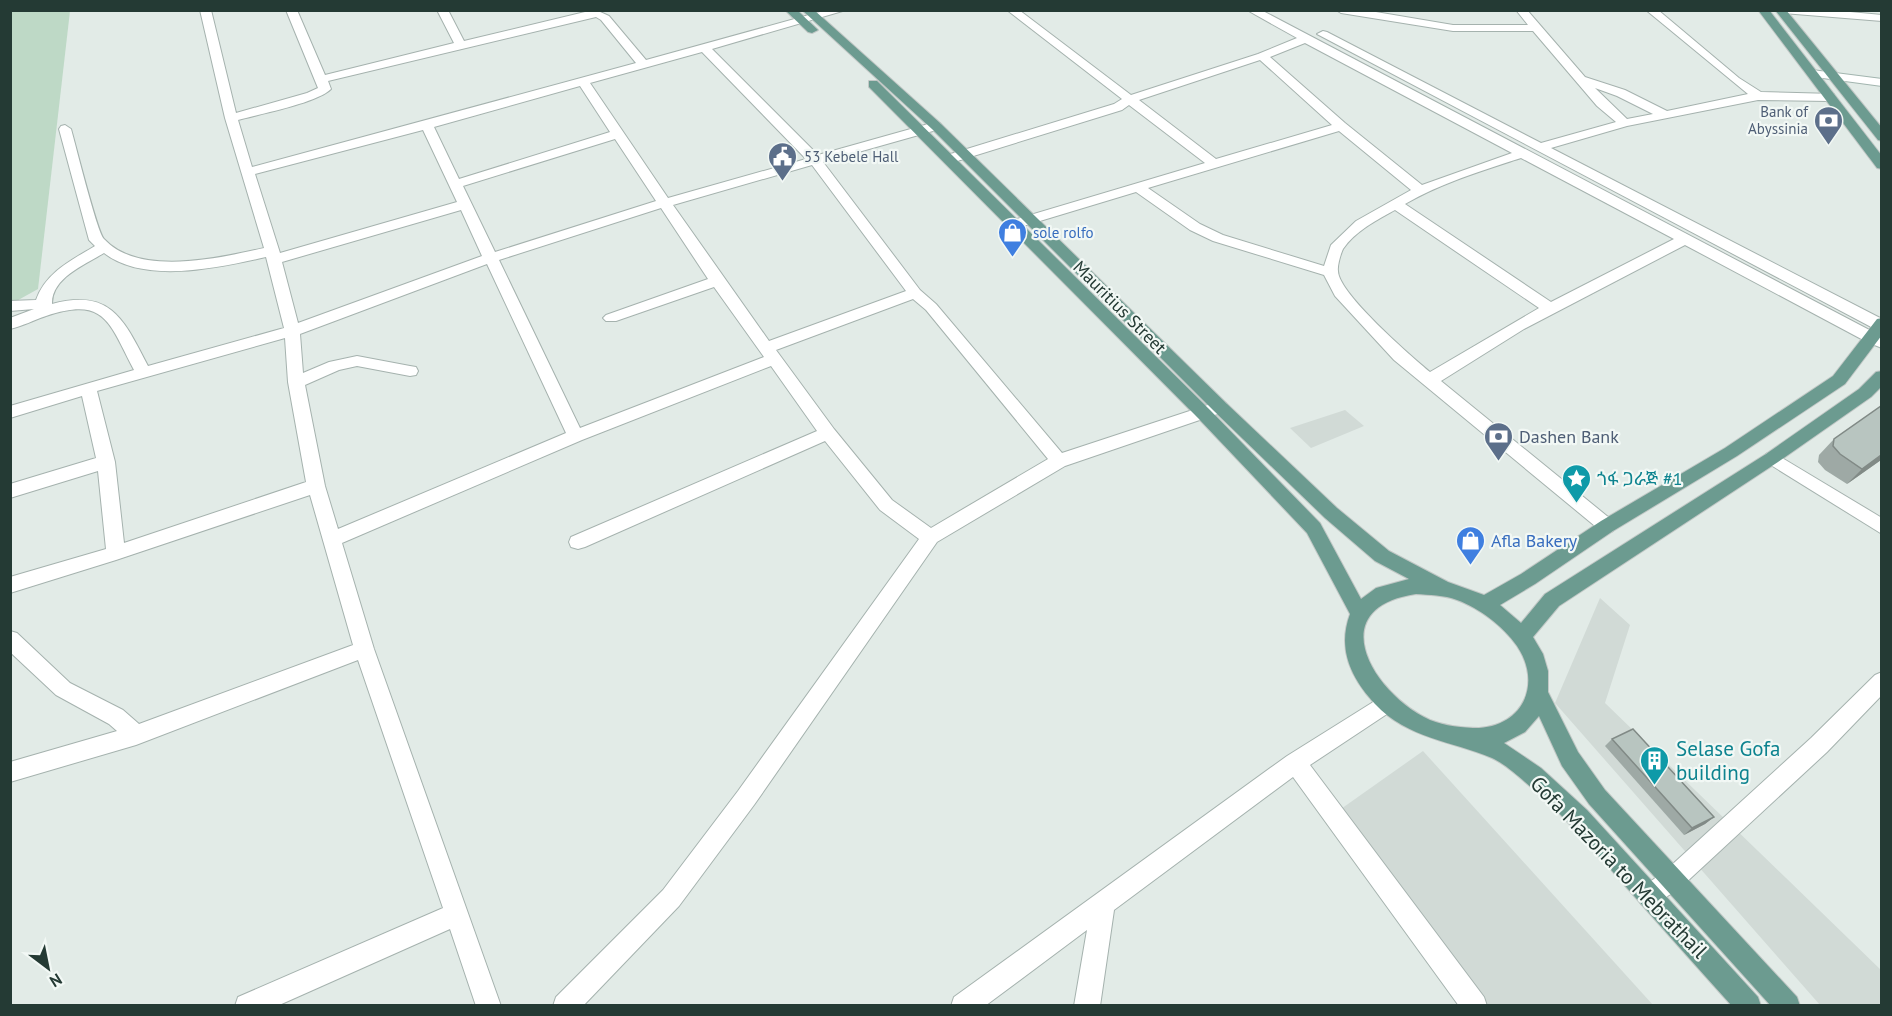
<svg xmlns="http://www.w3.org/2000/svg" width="1892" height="1016" font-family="'PT Sans','Noto Sans Ethiopic',sans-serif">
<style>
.built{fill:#d1dad6}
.green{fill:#bed9c6}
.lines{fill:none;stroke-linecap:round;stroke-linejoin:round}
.street-casing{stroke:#a5b2ae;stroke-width:2}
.secondary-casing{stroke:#a2b5af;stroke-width:2}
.primary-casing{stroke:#c2c8c6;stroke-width:2}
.street{fill:#fff;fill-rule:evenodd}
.secondary{fill:#fff;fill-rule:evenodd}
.primary{fill:#6c9b90;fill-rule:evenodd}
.wall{fill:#9ea9a5}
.shaded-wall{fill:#818a86}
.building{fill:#b8c5c0;stroke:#818a86;stroke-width:1.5}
.labels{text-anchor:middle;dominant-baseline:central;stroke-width:4.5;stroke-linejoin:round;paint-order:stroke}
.far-service-label{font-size:15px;fill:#4e5e75;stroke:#f2f8f5;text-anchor:end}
.far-shop-label{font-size:15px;fill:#366cbe;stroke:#f2f8f5;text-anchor:start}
.street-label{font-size:18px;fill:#243a34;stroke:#f2f8f5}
.service-label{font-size:18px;fill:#4e5e75;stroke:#f2f8f5;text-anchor:start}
.culture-label{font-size:18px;fill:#0d838f;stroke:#f2f8f5;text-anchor:start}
.shop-label{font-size:18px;fill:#366cbe;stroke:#f2f8f5;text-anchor:start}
.near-culture-label{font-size:21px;fill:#0d838f;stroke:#f2f8f5;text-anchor:start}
.near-street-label{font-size:21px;fill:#243a34;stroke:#f2f8f5}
</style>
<rect width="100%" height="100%" fill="#e2ebe7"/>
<g class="built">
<path d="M1345,410L1364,426L1311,448L1290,428Z"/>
<path d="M1600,598L1630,625L1605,703L1881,970V1005H1820L1555,703Z"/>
<path d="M1423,751L1653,1005H1482L1331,816Z"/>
</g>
<path class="green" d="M10,11H70L38,289L11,304Z"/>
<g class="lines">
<defs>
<g id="street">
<path d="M200,10H211L236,113L307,93L318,88L286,10H297L325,75L454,43L437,10H448L464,41L585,12L598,11L609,16L646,60L827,10H846L712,49L818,155L932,123H940L942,126L940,129L823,162L920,290L936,304L1062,453L1220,401L1226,403L1228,407L1226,411L1065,466L937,542L754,805L679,906L583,1006H553L556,997L663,890L738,791L919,539L880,510L825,441L585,547L578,549L571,547L569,542L571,537L817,431L771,366L582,440L342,543L374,649L501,1006H476L450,929L277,1006H235L238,997L443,908L358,660L136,745L10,782V762L117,731L109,724L56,695L10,652V631L17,633L70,683L123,710L139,724L353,645L310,495L116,560L10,593V577L106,549L98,471L10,498V484L96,458L82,396L10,418V406L134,370C109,323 106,296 46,316C34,320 23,326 10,329V318L34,309L10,311V301L36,300C46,272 72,260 95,246L89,240L59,129L61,126L65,125L71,129C76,146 97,232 104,239C139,277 220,258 264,248L225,118ZM596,17L601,20L636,63L252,167L238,120C260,114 317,103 331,89L328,81ZM702,52L806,159L668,198L590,83ZM580,86L610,132L459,179L434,127ZM423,130L457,202L280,253L255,174ZM615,139L656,201L495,252L463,186ZM812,165L906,291L769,341L673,205ZM661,208L708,279L606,315L603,318L606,321H616L714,287L764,357L580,428L499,260ZM461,210L482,256L298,323L282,262ZM104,253C145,285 221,267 266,257L284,328L148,366C124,320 111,288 52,304C51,278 86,264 104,253ZM487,264L566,433L338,529L325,486L305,385L339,370L357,366L410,376L416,375L418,371L416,367L410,366L357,356L329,362L303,373L300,334ZM913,299L926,310L1048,459L931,528L892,500L834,429L776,350ZM285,338L288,382L306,482L124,543L115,462L97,391Z"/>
<path d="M1007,10H1019L1131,95L1258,54L1297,38L1247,10H1261L1877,334L1880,338L1877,342H1867L1685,245L1524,329L1441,381L1613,521L1616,526L1613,531L1607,533L1601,531L1394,360L1335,296L1324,275L1213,241L1190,230L1136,192L1020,227H1010L1008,224L1010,221L1205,163L1129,105L1122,110L954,162H944L943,159L944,156L1114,104L1122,99ZM1305,43L1512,153L1422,185L1345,123L1270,57ZM1260,60L1332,125L1216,159L1139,100ZM1339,131L1411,190L1356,221L1331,245L1324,266L1223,235L1200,224L1148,188ZM1521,158L1674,239L1551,302L1405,204C1441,183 1481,171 1521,158ZM1395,210L1539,308L1430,372C1412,357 1338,293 1338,271C1337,266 1341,253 1343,249C1355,231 1377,220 1395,210Z"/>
<path d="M1336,10H1364L1453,25H1528L1516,10H1527L1585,77L1625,90L1667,111L1748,94L1646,10H1658L1739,78L1761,92L1834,94V100L1830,101L1758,100L1627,126L1551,148L1882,319V330L1875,329L1317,34L1323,31L1327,32L1541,143L1616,122L1597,106L1533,31H1453L1341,13ZM1595,88L1617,96L1653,114L1627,119Z"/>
<path d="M1778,10H1829L1882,15V21L1783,13Z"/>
<path d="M1772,452L1882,518V534L1766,462L1763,458L1766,454Z"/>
<path d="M1882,672V695L1827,752L1680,888L1649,908L1641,904L1637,896L1641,888L1664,872L1811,738L1875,675Z"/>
<path d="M1386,694L1393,696L1396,703L1393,710L1310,765L1484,997L1487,1006H1459L1293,777L1114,910L1100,1006H1074L1087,930L985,1006H951L954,997L1287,756Z"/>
</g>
<g id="secondary">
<path d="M1812,70L1882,79V86L1808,76V72Z"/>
<path d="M1872,333L1882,336V348L1867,342L1864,338Z"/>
</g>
<g id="primary">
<path d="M785,10H797L818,30L812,33L808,32Z"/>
<path d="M802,10H814L940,123L1226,403L1337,508L1389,551L1448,582L1484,595L1521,574L1601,521L1725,448L1833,376L1877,319L1882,318V335L1845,384L1737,456L1613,531L1535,584L1500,605L1521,623L1545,594L1766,454L1859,389L1876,372L1882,371V386L1871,397L1778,462L1559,606L1533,637L1543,654L1548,671V692L1578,752L1605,790L1797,997L1800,1006H1771L1589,804L1562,766L1539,716L1525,732L1504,743L1541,768L1587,810L1758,997L1761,1006H1732C1694,964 1657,922 1620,880C1590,846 1560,811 1525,782C1516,774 1503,763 1492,758C1452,741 1408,739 1375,704C1351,678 1337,649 1350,614L1307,533L1198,418L869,87V81H877L1210,410L1320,523L1361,599L1376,588L1409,579L1375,561L1325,518L1214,411L932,129ZM1416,594C1429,595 1444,595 1457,600C1479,608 1503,626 1517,646C1542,683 1524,725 1479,728C1463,728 1445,726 1430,720C1373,694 1321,608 1416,594Z"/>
<path d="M1758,10H1769L1882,156V169L1877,168Z"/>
<path d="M1775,10H1786L1882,128V141L1878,140Z"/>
</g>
</defs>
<use href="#street" class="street-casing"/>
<use href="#secondary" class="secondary-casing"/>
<use href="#primary" class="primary-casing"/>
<use href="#street" class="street"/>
<use href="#secondary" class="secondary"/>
<use href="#primary" class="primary"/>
</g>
<g class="wall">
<path d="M1834,439L1881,460L1847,484L1825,470L1818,462L1819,455Z"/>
<path d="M1612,739L1714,817L1705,824L1684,835L1605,746Z"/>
</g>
<g class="shaded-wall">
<path d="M1881,455V460L1847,484L1862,469Z"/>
<path d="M1714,817L1705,824L1684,835L1692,828Z"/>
</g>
<g class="building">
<path d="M1881,406V455L1862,469L1840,454L1833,446L1834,439Z"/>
<path d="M1633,729L1714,817L1692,828L1612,739Z"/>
</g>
<defs>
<symbol id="bank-pin" viewBox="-11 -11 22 30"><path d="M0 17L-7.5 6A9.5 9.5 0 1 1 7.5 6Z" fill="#5c6f8a" stroke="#f2f8f5"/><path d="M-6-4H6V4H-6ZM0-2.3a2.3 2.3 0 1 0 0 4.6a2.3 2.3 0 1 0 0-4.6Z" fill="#fff"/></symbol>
<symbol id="civic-pin" viewBox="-11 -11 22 30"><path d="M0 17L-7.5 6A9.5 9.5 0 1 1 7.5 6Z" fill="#5c6f8a" stroke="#f2f8f5"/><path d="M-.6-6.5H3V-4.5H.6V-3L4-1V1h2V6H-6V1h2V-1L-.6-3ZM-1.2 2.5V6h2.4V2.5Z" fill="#fff"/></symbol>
<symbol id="shop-pin" viewBox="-11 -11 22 30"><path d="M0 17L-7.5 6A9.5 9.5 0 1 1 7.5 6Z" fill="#3f7fe0" stroke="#f2f8f5"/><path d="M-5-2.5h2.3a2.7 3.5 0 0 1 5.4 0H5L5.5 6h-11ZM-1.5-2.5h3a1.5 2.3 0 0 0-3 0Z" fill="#fff"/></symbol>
<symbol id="sight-pin" viewBox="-11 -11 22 30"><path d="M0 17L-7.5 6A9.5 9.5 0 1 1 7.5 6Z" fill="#0f9aa8" stroke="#f2f8f5"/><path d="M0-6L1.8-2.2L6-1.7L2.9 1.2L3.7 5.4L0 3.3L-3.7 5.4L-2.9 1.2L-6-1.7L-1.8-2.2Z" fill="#fff"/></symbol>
<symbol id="building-pin" viewBox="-11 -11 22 30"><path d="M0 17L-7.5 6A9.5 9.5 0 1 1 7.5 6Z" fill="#0f9aa8" stroke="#f2f8f5"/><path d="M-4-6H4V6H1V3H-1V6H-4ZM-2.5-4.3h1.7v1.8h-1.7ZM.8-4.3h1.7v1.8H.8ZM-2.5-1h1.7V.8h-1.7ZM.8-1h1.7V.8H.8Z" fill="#fff"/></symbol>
</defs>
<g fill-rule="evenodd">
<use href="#bank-pin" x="1812" y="104" width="33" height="45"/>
<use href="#civic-pin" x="766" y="140" width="33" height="45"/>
<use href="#shop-pin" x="996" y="216" width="33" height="45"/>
<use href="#bank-pin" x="1482" y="420" width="33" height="45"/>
<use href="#sight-pin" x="1560" y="462" width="33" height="45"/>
<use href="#shop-pin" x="1454" y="524" width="33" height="45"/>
<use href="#building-pin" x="1638" y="744" width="33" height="45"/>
</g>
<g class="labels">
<g class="far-service-label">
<text x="1808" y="111">Bank of<tspan x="1808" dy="17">Abyssinia</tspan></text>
<text x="804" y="156" text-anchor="start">53 Kebele Hall</text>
</g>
<g class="far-shop-label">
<text x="1033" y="232">sole rolfo</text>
</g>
<g class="street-label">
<text transform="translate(1120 307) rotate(45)">Mauritius Street</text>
</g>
<g class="service-label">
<text x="1519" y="436">Dashen Bank</text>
</g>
<g class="culture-label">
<text x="1597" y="478">ጎፋ ጋራጅ #1</text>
</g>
<g class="shop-label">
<text x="1491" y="540">Afla Bakery</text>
</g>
<g class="near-culture-label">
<text x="1676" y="748">Selase Gofa<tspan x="1676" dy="24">building</tspan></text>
</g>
<g class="near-street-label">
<text transform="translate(1619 867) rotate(46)">Gofa Mazoria to Mebrathail</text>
</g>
</g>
<rect width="1892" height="1016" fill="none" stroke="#243a34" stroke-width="24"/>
<g transform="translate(48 968) rotate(148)" stroke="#f2f8f5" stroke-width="4.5" paint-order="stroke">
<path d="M0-4.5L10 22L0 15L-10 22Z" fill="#243a34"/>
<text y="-9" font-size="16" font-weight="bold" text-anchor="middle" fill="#243a34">N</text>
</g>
</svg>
